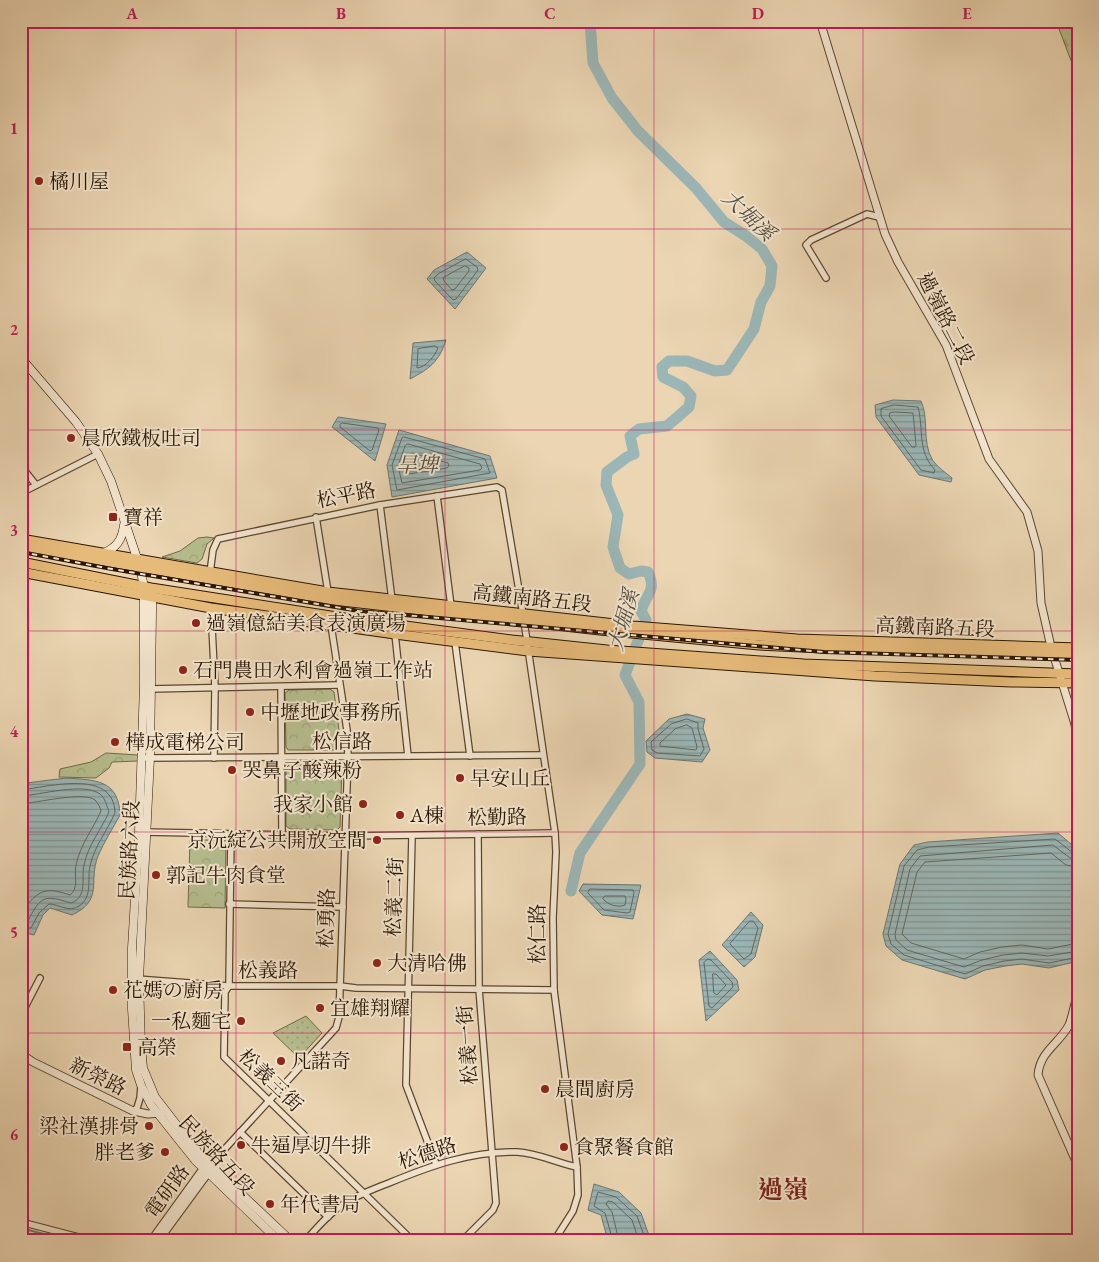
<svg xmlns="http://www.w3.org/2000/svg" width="1099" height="1262" font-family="'EB Garamond','Noto Serif TC','Noto Serif JP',serif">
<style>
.grass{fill:url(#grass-dots);stroke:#706a48}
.forest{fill:url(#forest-firs);stroke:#706a48}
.park{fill:url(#park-crowns);stroke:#706a48}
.water{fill:url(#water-rules);stroke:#6e766f}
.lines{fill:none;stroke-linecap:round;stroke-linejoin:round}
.shore{stroke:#63665d;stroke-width:1}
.stream{stroke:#6e766f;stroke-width:2}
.river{stroke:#9bb6b6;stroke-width:11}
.minor-casing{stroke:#5b4630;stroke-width:8}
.tertiary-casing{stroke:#5b4630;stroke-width:9}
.secondary-casing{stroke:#2b1604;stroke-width:9}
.primary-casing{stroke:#2b1604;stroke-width:11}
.minor{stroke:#f2e4cd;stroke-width:5.5}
.tertiary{stroke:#f2e4cd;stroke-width:7}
.secondary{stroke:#f2e4cd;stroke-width:8}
.primary{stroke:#e6ba79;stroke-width:9}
.rail-casing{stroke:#2b1604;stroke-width:4}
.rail{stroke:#f2e4cd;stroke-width:2;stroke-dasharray:5.5;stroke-linecap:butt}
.grid{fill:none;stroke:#c2185b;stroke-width:1;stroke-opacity:0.55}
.poi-dot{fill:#8f2418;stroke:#f2e4cd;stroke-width:2}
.labels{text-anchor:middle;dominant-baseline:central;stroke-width:4;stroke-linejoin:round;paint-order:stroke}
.poi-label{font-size:20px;fill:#2b1604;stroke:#f2e4cd;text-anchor:start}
.street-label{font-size:20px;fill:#2b1604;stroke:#f2e4cd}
.water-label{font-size:21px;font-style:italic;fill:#524e42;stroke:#f2e4cd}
.district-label{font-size:25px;font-weight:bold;fill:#7a1f14;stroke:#f2e4cd}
.neatline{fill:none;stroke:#c2185b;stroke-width:2}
.grid-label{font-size:16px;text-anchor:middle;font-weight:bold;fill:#c2185b}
</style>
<defs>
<pattern id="grass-dots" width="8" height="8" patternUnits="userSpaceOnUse" patternTransform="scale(1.25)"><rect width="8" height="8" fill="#b6bd8d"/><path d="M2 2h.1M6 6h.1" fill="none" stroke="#9da278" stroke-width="1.8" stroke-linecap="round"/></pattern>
<pattern id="forest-firs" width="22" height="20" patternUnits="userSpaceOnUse" patternTransform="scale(1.25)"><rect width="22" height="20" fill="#b6bd8d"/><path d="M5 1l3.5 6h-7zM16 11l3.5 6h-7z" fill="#9da278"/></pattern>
<pattern id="park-crowns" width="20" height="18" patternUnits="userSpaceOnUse" patternTransform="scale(1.25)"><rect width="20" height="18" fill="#b6bd8d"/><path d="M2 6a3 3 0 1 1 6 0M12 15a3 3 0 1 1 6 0" fill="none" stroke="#9da278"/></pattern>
<pattern id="water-rules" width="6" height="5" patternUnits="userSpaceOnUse" patternTransform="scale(1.25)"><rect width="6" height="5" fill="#9bb6b6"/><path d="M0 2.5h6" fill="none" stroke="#7f9392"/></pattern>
</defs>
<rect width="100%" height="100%" fill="#ebd5b2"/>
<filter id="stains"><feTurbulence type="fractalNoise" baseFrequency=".004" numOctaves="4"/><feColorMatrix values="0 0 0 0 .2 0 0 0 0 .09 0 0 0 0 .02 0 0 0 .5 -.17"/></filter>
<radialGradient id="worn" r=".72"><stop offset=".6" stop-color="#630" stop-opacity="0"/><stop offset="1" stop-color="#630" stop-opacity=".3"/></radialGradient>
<path class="grass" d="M306,1016L322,1033L299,1058L273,1033Z"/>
<path class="forest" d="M1056,21H1078V61L1072,63Z"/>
<g class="park">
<path d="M207,537L214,538L207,544L202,559L197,563L162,557L180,551L198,538Z"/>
<path d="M330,689L334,692L341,746L337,750H288L286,747L285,693L289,690Z"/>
<path d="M106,753L138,755V761L112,762L109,768L96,778L59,777L60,769L91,762Z"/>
<path d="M338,764L342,768L340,827L337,830L290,829L286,826V768L289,765Z"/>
<path d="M190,840H226L225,908L188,907Z"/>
</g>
<g class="water">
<path d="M467,252L486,268L455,309L427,279L434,270Z"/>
<path d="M446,340C439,362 429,369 410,379L413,343Z"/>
<path d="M893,400L921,401C929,418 922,442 932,459C936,466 946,473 952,478L951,482L919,475L876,417L875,405Z"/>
<path d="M338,417L386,424L375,461L332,427Z"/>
<path d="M399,430L490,456L497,478L392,497L387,465Z"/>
<path d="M687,714L705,719L703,728L710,750L702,762L655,758L647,752L646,741L669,719Z"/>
<path d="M66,778C94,780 119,779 120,815C113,828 104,842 98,856C88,882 104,900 72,915L50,908L43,915L34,935L21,932V786L26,783Z"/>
<path d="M1058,833L1078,850V961L1049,968L1022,964L1005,966L985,970L965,979L902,960L886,946L883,934L900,864L914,845L928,842Z"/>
<path d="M583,884L641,885L633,919L602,915L579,891Z"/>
<path d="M751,912L763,925L755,957L744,967L722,945Z"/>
<path d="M710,951L737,980L739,990L706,1021L699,960Z"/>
<path d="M594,1184L619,1192L641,1213L651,1241H608L601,1215L588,1210Z"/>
</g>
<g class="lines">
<g class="shore">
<path d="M466,259L477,267L478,270L456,299L453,300L435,281L434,278L438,274Z"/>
<path d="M465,266L469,268V271L455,289L452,290L444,281L443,278Z"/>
<path d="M435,346L438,348C435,356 425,368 417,368L418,349Z"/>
<path d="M894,405L918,407C924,430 917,451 935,470L934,473L921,470L881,416V409Z"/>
<path d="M895,412L913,413L916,445L915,447H912L889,416L890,413Z"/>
<path d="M342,423L378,428L379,430L372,450L370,451L340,427V425Z"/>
<path d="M404,437L485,459L490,473L397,490L392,465L402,438Z"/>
<path d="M408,444L480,464L482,468L480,470L402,483L398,466L405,446Z"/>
<path d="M412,453L448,463L449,466L447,468L409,474L406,466Z"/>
<path d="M687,719L698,723V729L704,749L700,756L657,753L652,750L651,742L671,724Z"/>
<path d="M687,725L692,728L697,747L696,750L660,746V743L675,729Z"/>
<path d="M21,790C48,787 114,768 115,813C107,831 94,847 90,866C87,880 93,897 79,906C69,913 59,904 49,904L39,913L31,928L21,927"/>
<path d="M21,796C41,795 83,782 100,794C105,798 107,806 109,812C101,830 88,845 84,865C81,878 88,897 71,903C45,895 41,895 28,921H21"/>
<path d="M21,804C36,803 84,791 95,800C98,803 100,807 101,811C93,829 80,845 76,865C74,875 79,889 70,895C51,889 42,887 28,904C25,907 24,911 21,914"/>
<path d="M1078,854L1073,853L1055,839L929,847L917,850L904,866L888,934L891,944L904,955L965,974L983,966L1004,961L1022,959L1049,963L1078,957"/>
<path d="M1078,860L1070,858L1053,845L920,856L910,869L895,934L896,940L907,950L964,967L982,960L1003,955L1022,953L1048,956L1078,951"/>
<path d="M1078,867L1066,865L1051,853L925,862L917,872L902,934L911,943L964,959L980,952L1002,947L1022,945L1048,949L1078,943"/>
<path d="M590,889L633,890L634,893L630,912L627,913L604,910L588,893Z"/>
<path d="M605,896H625L626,899L625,905C618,908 608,905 603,899Z"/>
<path d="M750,921H753L758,928L751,954L744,959L730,944Z"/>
<path d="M708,959L711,960L732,982L733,987L712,1008L709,1006L704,963Z"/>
<path d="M713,974H716L726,985L717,995L714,993Z"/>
<path d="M613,1241L605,1213L594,1206L598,1192L616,1197L637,1216L646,1241"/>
<path d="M619,1241L612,1212L606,1204L608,1201L613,1202L632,1220L639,1241"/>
</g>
<path class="stream" d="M21,1228L70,1241"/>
<path class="river" d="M571,891L580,853L640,764L639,702L625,675L646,620L641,611C646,594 657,591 648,572L641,571L629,574L620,568L613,547L618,515L606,485L607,472L627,457L634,454L630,436L639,429L667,426L689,407L691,396L683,387L663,377L662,367L669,361H687L715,371L727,370L754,329L761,302L770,286L772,266L762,249L746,236L724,222L696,188L638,131L612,98L593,63L590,21"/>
<defs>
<g id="minor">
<path d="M826,278L806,245L811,240L867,214L879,217"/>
<path d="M21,466L36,485"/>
<path d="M21,493L98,454"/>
<path d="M437,496L451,606"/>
<path d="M380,505L392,600"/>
<path d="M316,517L328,592"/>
<path d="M210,573L213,550L218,539L380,505L497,487L502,490L523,614L555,833L556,852L553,918L554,990L577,1167L578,1195L573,1211L554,1241"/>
<path d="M211,608L215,687L214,758"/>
<path d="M395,634L408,756"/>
<path d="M455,642L470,756"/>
<path d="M281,687L282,835"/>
<path d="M149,689L339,685"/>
<path d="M146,758L542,755"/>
<path d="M144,832L346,836L555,833"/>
<path d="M231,834L229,986L225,992L224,1057L413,1241"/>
<path d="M412,836L406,1085L436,1164"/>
<path d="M229,904L343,907"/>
<path d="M137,979L229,986H340L356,988L554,990"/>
<path d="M21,1015L40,978"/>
<path d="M1069,1025L1078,1028"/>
<path d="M133,1111L137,1108L140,1098L141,1086"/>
<path d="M240,1132L328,1217"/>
<path d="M210,1165L336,1028L339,1017L348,757L347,730L331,625"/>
<path d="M21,1222L94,1241"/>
<path d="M305,1241C317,1228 329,1213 344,1204C357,1195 373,1189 389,1183C430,1166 471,1151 517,1152C538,1153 557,1163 577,1167"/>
<path d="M462,1241L493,1210L496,1203L479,989L478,834"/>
</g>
<g id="tertiary">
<path d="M820,21L885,234L898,262L946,345L989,459L1027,512L1038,551L1041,603L1051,647L1074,721L1078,737"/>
<path d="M1078,994C1074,1004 1073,1015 1069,1025C1059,1044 1040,1051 1038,1075L1078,1166"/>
<path d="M21,1054L33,1062L133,1111L148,1114L161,1113"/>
<path d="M151,1241L203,1169L207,1166"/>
<path d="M158,1241L202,1181L208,1173L209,1168"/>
</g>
<g id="secondary">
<path d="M21,358L76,422L98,454L111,481L140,567L144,587V685L139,832L132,948V1009L136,1070L141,1085L151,1105L195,1160L279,1241"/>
<path d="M104,553C117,547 122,540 124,525"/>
<path d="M149,594L152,597V611L150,758L139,979L141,1046L143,1068L155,1097L200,1155L291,1241"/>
</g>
<g id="primary">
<path d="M21,539L328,592L633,626L797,639L1078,648"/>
<path d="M21,547L333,600L600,630L759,645L824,648L1078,655"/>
<path d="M21,562L151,588L337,617L512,640L607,650L804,664L1078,674"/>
<path d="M21,572L211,608L395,634L528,651L875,676L1011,682L1078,683"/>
</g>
</defs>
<use href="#minor" class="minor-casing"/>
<use href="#tertiary" class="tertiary-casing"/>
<use href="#secondary" class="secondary-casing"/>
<use href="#primary" class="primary-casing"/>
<use href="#minor" class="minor"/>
<use href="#tertiary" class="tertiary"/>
<use href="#secondary" class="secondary"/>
<use href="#primary" class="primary"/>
<defs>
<path id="rail" d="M21,552L112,569L359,611L824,652L1078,660"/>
</defs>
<use href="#rail" class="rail-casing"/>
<use href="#rail" class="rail"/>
</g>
<path class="grid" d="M236,21V1241M445,21V1241M654,21V1241M863,21V1241M21,229H1078M21,430H1078M21,631H1078M21,832H1078M21,1033H1078"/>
<g class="poi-dot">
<circle cx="39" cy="181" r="5"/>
<circle cx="71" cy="438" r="5"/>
<rect x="108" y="512" width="10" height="10" rx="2.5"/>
<circle cx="196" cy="623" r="5"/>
<circle cx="183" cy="670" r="5"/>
<circle cx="250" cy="712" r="5"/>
<circle cx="115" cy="742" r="5"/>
<circle cx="232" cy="770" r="5"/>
<circle cx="460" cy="778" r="5"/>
<circle cx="363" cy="804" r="5"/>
<circle cx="400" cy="815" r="5"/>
<circle cx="377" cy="840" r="5"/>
<circle cx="156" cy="875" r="5"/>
<circle cx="377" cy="963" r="5"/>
<circle cx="113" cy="990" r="5"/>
<circle cx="320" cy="1008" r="5"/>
<circle cx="241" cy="1021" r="5"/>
<rect x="122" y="1042" width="10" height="10" rx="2.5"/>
<circle cx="281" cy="1061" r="5"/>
<circle cx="545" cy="1089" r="5"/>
<circle cx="149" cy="1126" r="5"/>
<circle cx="241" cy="1145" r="5"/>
<circle cx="564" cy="1147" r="5"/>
<circle cx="165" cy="1152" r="5"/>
<circle cx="270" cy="1204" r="5"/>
</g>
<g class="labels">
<g class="poi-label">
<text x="49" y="181">橘川屋</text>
<text x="81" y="438">晨欣鐵板吐司</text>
<text x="123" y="517">寶祥</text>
<text x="206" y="623">過嶺億結美食表演廣場</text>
<text x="193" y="670">石門農田水利會過嶺工作站</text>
<text x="260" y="712">中壢地政事務所</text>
<text x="125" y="742">樺成電梯公司</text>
<text x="242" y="770">哭鼻子酸辣粉</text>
<text x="470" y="778">早安山丘</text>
<text x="353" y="804" text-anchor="end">我家小館</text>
<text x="410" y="815">A棟</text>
<text x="367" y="840" text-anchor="end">京沅綻公共開放空間</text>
<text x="166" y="875">郭記牛肉食堂</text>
<text x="387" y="963">大清哈佛</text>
<text x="123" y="990">花媽の廚房</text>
<text x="330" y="1008">宜雄翔耀</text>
<text x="231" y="1021" text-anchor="end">一私麵宅</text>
<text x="137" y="1047">高榮</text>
<text x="291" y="1061">凡諾奇</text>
<text x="555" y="1089">晨間廚房</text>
<text x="139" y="1126" text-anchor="end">梁社漢排骨</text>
<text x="251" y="1145">牛逼厚切牛排</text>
<text x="574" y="1147">食聚餐食館</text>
<text x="155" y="1152" text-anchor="end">胖老爹</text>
<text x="280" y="1204">年代書局</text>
</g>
<g class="street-label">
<text transform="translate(946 318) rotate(63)">過嶺路二段</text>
<text transform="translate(346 495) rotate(-11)">松平路</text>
<text transform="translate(532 598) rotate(6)">高鐵南路五段</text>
<text transform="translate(935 627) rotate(2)">高鐵南路五段</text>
<text x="342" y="741">松信路</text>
<text transform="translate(497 817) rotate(-1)">松勤路</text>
<text transform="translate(129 850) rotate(-87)">民族路六段</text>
<text transform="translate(394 897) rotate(-88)">松義二街</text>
<text transform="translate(326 918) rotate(-88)">松勇路</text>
<text transform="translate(537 934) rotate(-90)">松仁路</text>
<text x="268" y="970">松義路</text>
<text transform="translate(467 1045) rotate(-94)">松義一街</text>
<text transform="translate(98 1076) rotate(26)">新榮路</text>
<text transform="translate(271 1080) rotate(44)">松義三街</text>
<text transform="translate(427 1153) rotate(-18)">松德路</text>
<text transform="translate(217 1155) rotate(47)">民族路五段</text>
<text transform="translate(167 1191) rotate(-54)">電研路</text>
</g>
<g class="water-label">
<text transform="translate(749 215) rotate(43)">大堀溪</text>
<text x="417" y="464">旱埤</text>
<text transform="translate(623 620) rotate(-74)">大堀溪</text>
</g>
<g class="district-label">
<text x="783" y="1189">過嶺</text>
</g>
</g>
<rect width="1099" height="1262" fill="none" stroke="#ebd5b2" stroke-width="55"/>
<rect x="28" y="28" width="1044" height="1206" class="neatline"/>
<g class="grid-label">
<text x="132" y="19">A</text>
<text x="341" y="19">B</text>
<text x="550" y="19">C</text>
<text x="758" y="19">D</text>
<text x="967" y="19">E</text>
<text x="14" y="134">1</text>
<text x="14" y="335">2</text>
<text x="14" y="536">3</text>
<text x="14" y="737">4</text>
<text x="14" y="938">5</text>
<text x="14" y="1140">6</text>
</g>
<rect width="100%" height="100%" filter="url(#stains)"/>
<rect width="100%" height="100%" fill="url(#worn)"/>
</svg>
